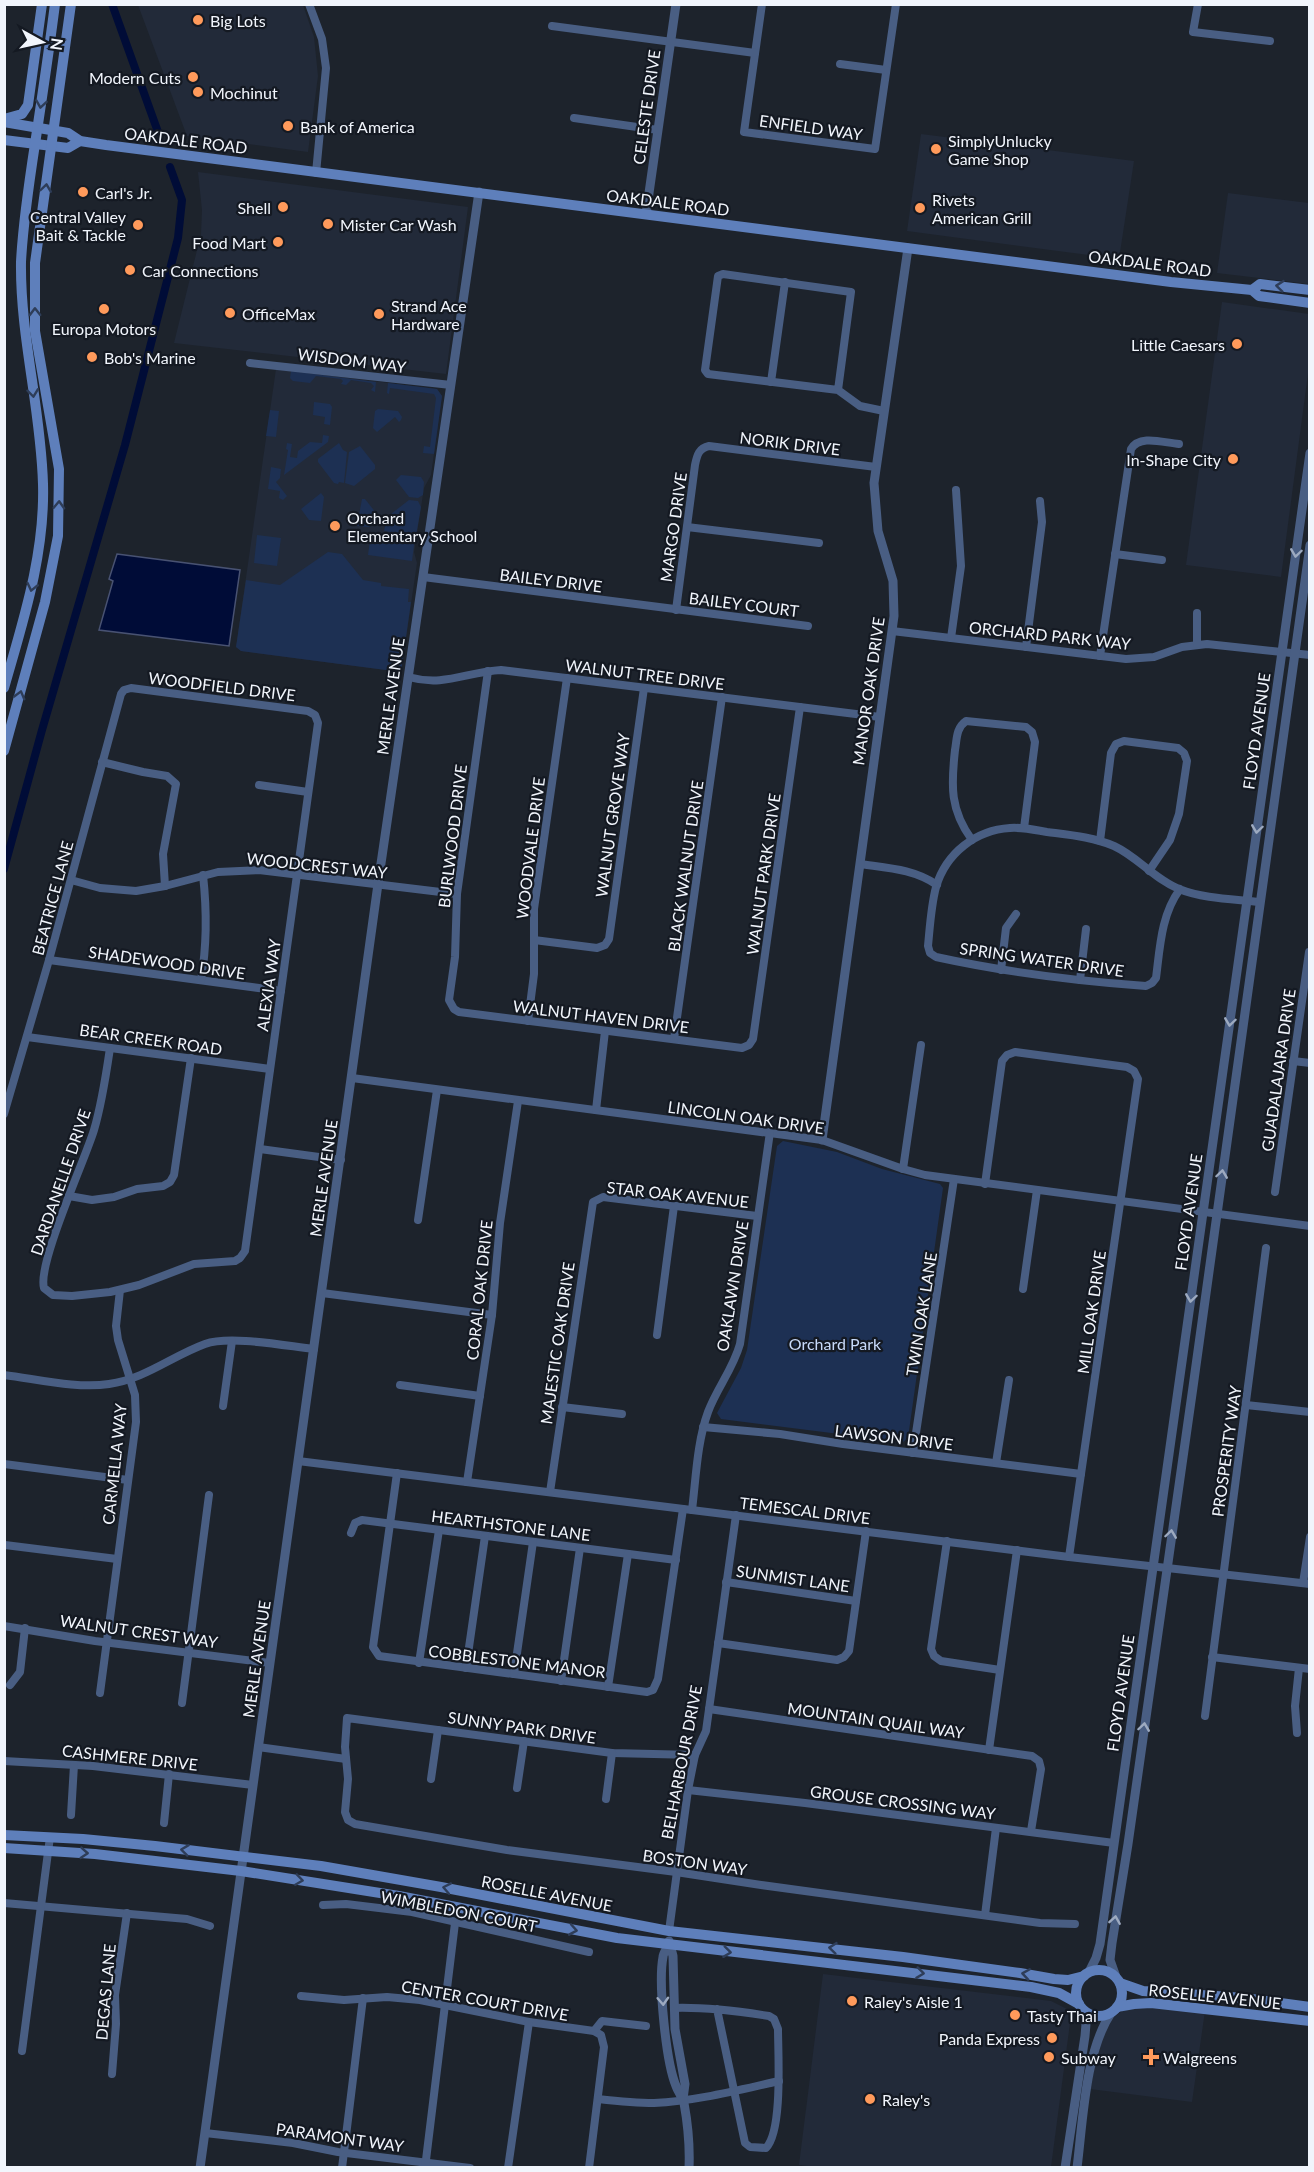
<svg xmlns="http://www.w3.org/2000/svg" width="1314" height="2172" font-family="Lato,sans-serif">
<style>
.built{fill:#222a39}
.green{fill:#1d3053}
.water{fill:#000c37;stroke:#485272;stroke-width:1.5}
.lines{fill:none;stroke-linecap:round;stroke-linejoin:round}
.canal{stroke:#000c37;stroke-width:8}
.minor{stroke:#495e83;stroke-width:8}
.tertiary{stroke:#495e83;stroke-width:9}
.secondary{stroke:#5e7fbb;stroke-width:10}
.oneway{stroke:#2e3d58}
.oneway2{stroke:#9daac0}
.poi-dot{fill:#ff9a5b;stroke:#141922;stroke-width:2}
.labels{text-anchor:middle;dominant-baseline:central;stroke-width:4.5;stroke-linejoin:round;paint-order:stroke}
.poi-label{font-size:16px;fill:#f1f5fc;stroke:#141922;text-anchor:start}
.street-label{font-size:16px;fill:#f1f5fc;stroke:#141922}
.park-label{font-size:16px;fill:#c8daf9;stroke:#141922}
</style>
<rect width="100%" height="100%" fill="#1d232c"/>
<g class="built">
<path d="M138,5H303L314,37L318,76L308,152L187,136Z"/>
<path d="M921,134L1134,161L1119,259L907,231Z"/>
<path d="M198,172L468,207L446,374L174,343L201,234L202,210Z"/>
<path d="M1228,193L1309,203V284L1217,273Z"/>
<path d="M1222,302L1309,314V366L1281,577L1186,565Z"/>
<path d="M276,369L437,389L442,396L431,475L424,488L414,552L417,563L401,672L241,651L236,647Z"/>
<path d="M823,1974L1051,2001L1067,2009L1070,2023L1051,2167L822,2168L799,2165Z"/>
<path d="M1147,2005L1205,2011L1192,2102L1090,2089L1100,2042L1108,2021L1128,2007Z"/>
</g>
<g class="green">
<path d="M291,371L376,382L375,392L371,390L374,386L371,383L351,380L346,385L341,384L343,381L341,379L316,376L310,383L293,381L290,378Z"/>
<path d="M388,383L437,389L442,396L434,454L423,453L424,446L430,447L436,398L434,394L390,388L389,394L387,393Z"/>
<path d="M314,402L330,404L332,407L330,425L324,424L325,417L313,415Z"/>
<path d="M378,409L398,411L402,417L401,420L399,422L395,417L377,432L373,428L375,411Z"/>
<path d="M270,410L279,411L276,437L266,436Z"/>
<path d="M323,435L329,436L328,442L284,475L288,450L286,449L287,443L292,444L290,457L297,458L298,451L310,442L322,443Z"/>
<path d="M339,443L343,450L347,452L344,483L339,482L338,484L334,483L318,462V459Z"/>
<path d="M360,446L375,465V469L354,486L345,483L349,452Z"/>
<path d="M271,467L281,469L280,478L276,482L287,496L283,500L279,498L280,491L268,489Z"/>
<path d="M401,475L421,477L424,482L423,495L418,498L409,497L396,480Z"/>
<path d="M321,493L324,497L321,521L309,520L301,509Z"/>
<path d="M362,499H365L380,518L369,527L357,526Z"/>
<path d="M409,500L418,501L421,507L416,536L384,531L386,521L392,516L391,514Z"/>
<path d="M371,532L415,537L412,561L368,555Z"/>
<path d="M257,535L281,538L277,566L254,563Z"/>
<path d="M328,552L342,554L363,580L381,583V586L409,589L408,602H411L401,672L241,651L236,647L246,580L280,585Z"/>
<path d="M783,1141L837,1152L882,1169L940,1184L943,1188L908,1438L903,1442L721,1419L717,1413L741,1368L747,1350L777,1146Z"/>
</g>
<path class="water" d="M117,554L240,570L229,646L99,630L113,581L109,579Z"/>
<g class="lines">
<g class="canal">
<path d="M112,4L158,132"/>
<path d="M4,869L42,730L125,445L178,238L182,200L170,167"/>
</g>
<g class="minor">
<path d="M309,4L322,39L326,68L316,173"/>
<path d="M762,4L744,132L875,149L896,4"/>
<path d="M1198,4L1193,32L1270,41"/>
<path d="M552,26L755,53"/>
<path d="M840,64L886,70"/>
<path d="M574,118L658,130"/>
<path d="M250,363L451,385"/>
<path d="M771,382L785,282"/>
<path d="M838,390L851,292L723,274L718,276L705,370L708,374L838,390L860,406L884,411"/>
<path d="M687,527L819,543"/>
<path d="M1115,554L1162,560"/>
<path d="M423,577L808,626"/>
<path d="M676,610L695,465C697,455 699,448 709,446L876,467"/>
<path d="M892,631L1126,659L1154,657L1182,647L1207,644L1310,655"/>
<path d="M951,638L961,566L956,490"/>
<path d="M1197,644V613"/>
<path d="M1026,647L1042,522L1040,501"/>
<path d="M1100,656L1131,449C1140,434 1164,443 1179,444"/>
<path d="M488,671L457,894L455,957L449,1000L454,1009L459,1012L742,1048L749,1045L753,1039L800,707"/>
<path d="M408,677C445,687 466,672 501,670L880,717"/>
<path d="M102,762L143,772L167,776L176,784L163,854L165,886"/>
<path d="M259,785L308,792"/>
<path d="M972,840C950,810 951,786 955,750C957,739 956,728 966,721L1026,727L1032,732L1035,742L1024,828"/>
<path d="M1100,841L1111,753L1116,744L1124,741L1178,748L1184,753L1187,761L1179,814L1170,840L1149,871"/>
<path d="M860,864C887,868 914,869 937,885"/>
<path d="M71,880L100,888L136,891L165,886L218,872L259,870L457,894"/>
<path d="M1180,889C1161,915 1160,947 1156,978L1152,983L1146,986C1075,981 1005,972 936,957L930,953L928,946C930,926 931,906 936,887C946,853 976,830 1010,828C1023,827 1035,830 1047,832C1070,835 1093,837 1114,846C1138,857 1154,879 1179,889C1204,899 1233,899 1260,902"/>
<path d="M534,940L597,948L605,945L609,939L644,688"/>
<path d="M49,960L281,991"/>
<path d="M1001,970L1006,928L1016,914"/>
<path d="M201,980C207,945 207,911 203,875"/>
<path d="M1080,980L1086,929"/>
<path d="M528,1021L534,974V909L567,678"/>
<path d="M27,1037L270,1069"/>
<path d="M674,1039L722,697"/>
<path d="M1293,1061L1310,1063"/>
<path d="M352,1078L822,1140L903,1169L925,1175L1310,1226"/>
<path d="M596,1110L605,1031"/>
<path d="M4,1114L49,960L121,694L124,690L131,688L308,711L315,715L318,723L245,1251L240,1258L235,1261L194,1264L139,1285L110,1292L72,1296L53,1295L44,1288C37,1264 85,1160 94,1130C102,1103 106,1075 110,1048"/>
<path d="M260,1149L341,1160"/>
<path d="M903,1169L921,1045"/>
<path d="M985,1184L1002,1061L1007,1055L1015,1052L1127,1067L1134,1071L1138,1079L1069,1557"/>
<path d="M1275,1192L1309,952"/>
<path d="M69,1196L92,1200L114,1197L137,1189L163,1186L170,1182L174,1175L191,1058"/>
<path d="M418,1220L437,1090"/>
<path d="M1023,1289L1037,1190"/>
<path d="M322,1293L492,1315"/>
<path d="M657,1335L674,1206"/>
<path d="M4,1375C37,1379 77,1389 109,1384C145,1379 172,1356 205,1344C230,1335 286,1346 314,1349"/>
<path d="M400,1385L480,1396"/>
<path d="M1246,1405L1310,1412"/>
<path d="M223,1406L232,1341"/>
<path d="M562,1407L622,1414"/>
<path d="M703,1427L780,1434L843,1444L1081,1474"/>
<path d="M913,1453L954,1179"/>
<path d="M298,1461L1069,1557L1310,1584"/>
<path d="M996,1463L1009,1380"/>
<path d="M4,1464L128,1480"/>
<path d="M397,1473L373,1647L379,1656L647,1692L653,1690L658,1679L683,1509"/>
<path d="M467,1482L492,1315L500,1223L518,1101"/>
<path d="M550,1492L593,1202L603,1197L757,1216"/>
<path d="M692,1510C696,1478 697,1442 708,1412C717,1388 733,1369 740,1344L770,1132"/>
<path d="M351,1533L355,1523L362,1520L676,1560"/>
<path d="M947,1541L931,1649L934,1656L941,1661L1000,1670"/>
<path d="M5,1545L117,1559"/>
<path d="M726,1582L856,1601"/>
<path d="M1303,1583L1310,1537"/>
<path d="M4,1626L95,1641L270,1663"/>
<path d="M718,1643L837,1660L844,1657L849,1651L866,1531"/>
<path d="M1212,1657L1310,1669"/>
<path d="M419,1663L439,1530"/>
<path d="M466,1668L485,1536"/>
<path d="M514,1674L533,1542"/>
<path d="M561,1681L580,1548"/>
<path d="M10,1685L20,1672L25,1628"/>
<path d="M608,1687L628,1554"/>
<path d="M100,1693L136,1422L135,1395L118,1340L116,1326L120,1290"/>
<path d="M182,1703L209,1495"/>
<path d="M709,1709L1032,1756L1039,1761L1041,1769L1031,1831"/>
<path d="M1205,1716L1266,1248"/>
<path d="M1297,1733L1295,1706L1299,1668"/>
<path d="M258,1747L346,1759"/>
<path d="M989,1750L1017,1550"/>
<path d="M695,1755L612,1753L347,1718L345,1747L348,1779L345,1812L348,1820L355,1824L507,1850L676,1872L761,1885L1040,1923L1075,1924"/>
<path d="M4,1761L93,1766L253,1785"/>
<path d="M431,1779L438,1730"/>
<path d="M517,1788L524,1741"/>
<path d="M688,1790L805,1803L1114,1843"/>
<path d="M606,1799L612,1753"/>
<path d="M71,1815L74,1765"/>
<path d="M164,1823L169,1774"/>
<path d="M4,1903L187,1919L210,1926"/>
<path d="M323,1905L346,1904L412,1912L589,1952"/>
<path d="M985,1915L996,1828"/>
<path d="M669,1931L688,1790L695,1755L706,1731L736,1515"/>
<path d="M301,1996L344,2000L387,1997L420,2000L529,2022L594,2031L601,2035L604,2047L589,2168"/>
<path d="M674,2008C706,2007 737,2011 769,2016L774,2019L778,2029C778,2053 783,2131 766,2148L750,2147L745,2143L717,2009"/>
<path d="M594,2031L602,2021L646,2026"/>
<path d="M22,2051L50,1837"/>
<path d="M112,2074L116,2024L115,1995L127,1913"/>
<path d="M598,2099C616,2101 635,2103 654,2103C696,2101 738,2090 779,2081"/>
<path d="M205,2133L293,2143L338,2152L470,2168"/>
<path d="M342,2168L363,1998"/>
<path d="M425,2168L455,1923"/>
<path d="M508,2168L529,2022"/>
</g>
<g class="tertiary">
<path d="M646,214L676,4"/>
<path d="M822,1140L894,616L893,581L878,531L874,483L908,248"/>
<path d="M669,1941L673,1956L675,2029L685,2084L683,2099"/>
<path d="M669,1944C667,1948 663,1953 663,1957C658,1983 666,2062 676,2086C678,2092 682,2096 684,2103C688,2125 690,2145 689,2168"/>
<path d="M1089,1972L1096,1958L1100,1944L1310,453"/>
<path d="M1116,1977L1110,1960L1112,1943L1128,1844L1193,1387L1310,545"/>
<path d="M200,2168L378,884L479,192"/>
<path d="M1065,2168L1085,2036L1086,2024L1082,2009"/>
<path d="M1077,2168C1083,2121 1085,2052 1111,2013"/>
</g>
<g class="secondary">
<path d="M4,119L22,114L28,105L42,4"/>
<path d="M4,122L68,133L80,141L106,145L1171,282L1252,290L1259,296L1310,303"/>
<path d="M4,140L68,148L80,141"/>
<path d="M1252,290L1260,284L1310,290"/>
<path d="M4,688C23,621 45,555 43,484C41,409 20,336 21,262C23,222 29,183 35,144C42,98 49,51 55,4"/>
<path d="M4,751L45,602L58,536L59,469L35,331V263L71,4"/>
<path d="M4,1835L83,1839L155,1846L321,1866L441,1887L669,1931L903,1957L1020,1973L1054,1979L1068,1980L1084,1976"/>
<path d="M4,1848L95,1854L241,1871L399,1896L617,1938L1031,1987L1059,1993L1079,2004"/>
<circle cx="1099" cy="1993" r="23"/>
<path d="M1120,1983L1143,1991L1245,1998L1310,2007"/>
<path d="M1117,2007L1134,2004L1151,2003L1310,2021"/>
</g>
</g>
<defs><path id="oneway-chevron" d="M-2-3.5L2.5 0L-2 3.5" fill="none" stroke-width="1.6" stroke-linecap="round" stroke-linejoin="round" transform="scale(1.5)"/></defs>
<g class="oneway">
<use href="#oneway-chevron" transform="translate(41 104) rotate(99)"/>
<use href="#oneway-chevron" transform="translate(46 188) rotate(-82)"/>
<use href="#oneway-chevron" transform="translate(1280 286) rotate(-174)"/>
<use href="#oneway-chevron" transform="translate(35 312) rotate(-91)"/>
<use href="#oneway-chevron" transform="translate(33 393) rotate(83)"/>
<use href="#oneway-chevron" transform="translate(59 505) rotate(-88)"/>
<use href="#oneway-chevron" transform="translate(32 587) rotate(103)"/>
<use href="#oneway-chevron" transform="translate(20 695) rotate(-75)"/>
<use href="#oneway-chevron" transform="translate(185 1850) rotate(-173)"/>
<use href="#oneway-chevron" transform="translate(84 1853) rotate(4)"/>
<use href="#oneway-chevron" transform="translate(299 1880) rotate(8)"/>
<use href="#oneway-chevron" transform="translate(447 1888) rotate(-169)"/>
<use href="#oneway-chevron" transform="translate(573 1930) rotate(10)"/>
<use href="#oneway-chevron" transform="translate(833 1948) rotate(-174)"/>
<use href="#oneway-chevron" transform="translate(727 1952) rotate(7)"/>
<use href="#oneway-chevron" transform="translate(920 1973) rotate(7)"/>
<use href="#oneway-chevron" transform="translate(1026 1974) rotate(-171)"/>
</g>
<g class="oneway2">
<use href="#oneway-chevron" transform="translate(1296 553) rotate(98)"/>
<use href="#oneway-chevron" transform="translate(1257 829) rotate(98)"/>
<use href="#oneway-chevron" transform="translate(1230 1022) rotate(98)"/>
<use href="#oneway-chevron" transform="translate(1222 1174) rotate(-82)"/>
<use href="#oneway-chevron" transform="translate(1191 1298) rotate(98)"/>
<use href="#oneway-chevron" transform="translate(1171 1534) rotate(-82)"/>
<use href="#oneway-chevron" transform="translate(1144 1727) rotate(-82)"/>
<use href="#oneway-chevron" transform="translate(1115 1920) rotate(-81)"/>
<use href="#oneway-chevron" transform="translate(663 2001) rotate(87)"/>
</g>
<g class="poi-dot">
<circle cx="198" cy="20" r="6"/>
<circle cx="193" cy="77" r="6"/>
<circle cx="198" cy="92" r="6"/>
<circle cx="288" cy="126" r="6"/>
<circle cx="936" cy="149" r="6"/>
<circle cx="83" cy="192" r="6"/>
<circle cx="283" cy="207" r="6"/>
<circle cx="920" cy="208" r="6"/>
<circle cx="328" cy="224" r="6"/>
<circle cx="138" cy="225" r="6"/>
<circle cx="278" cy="242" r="6"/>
<circle cx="130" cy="270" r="6"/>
<circle cx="104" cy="309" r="6"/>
<circle cx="230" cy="313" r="6"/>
<circle cx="379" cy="314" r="6"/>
<circle cx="1237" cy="344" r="6"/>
<circle cx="92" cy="357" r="6"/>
<circle cx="1233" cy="459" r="6"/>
<circle cx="335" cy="526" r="6"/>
<circle cx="852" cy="2001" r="6"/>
<circle cx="1015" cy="2015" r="6"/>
<circle cx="1052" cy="2038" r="6"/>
<circle cx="1049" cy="2057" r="6"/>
<path d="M1148 2048h6v6h6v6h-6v6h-6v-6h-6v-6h6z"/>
<circle cx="870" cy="2099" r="6"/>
</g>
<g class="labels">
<g class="poi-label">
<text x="210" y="20">Big Lots</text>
<text x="181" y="77" text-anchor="end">Modern Cuts</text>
<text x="210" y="92">Mochinut</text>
<text x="300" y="126">Bank of America</text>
<text x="948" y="140">SimplyUnlucky<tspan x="948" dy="18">Game Shop</tspan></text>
<text x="95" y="192">Carl's Jr.</text>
<text x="932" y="199">Rivets<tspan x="932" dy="18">American Grill</tspan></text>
<text x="271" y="207" text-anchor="end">Shell</text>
<text x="126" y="216" text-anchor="end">Central Valley<tspan x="126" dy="18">Bait &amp; Tackle</tspan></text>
<text x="340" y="224">Mister Car Wash</text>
<text x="266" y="242" text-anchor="end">Food Mart</text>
<text x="142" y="270">Car Connections</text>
<text x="391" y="305">Strand Ace<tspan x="391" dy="18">Hardware</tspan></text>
<text x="242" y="313">OfficeMax</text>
<text x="104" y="328" text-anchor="middle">Europa Motors</text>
<text x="1225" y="344" text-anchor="end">Little Caesars</text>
<text x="104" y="357">Bob's Marine</text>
<text x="1221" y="459" text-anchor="end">In-Shape City</text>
<text x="347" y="517">Orchard<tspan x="347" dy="18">Elementary School</tspan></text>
<text x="864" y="2001">Raley's Aisle 1</text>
<text x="1027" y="2015">Tasty Thai</text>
<text x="1040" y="2038" text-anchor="end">Panda Express</text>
<text x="1061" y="2057">Subway</text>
<text x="1163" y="2057">Walgreens</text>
<text x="882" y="2099">Raley's</text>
</g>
<g class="street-label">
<text transform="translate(646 107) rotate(-82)">CELESTE DRIVE</text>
<text transform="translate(811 127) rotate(8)">ENFIELD WAY</text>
<text transform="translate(186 140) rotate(7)">OAKDALE ROAD</text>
<text transform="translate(668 202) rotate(7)">OAKDALE ROAD</text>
<text transform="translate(1150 263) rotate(7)">OAKDALE ROAD</text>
<text transform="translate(352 360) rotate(7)">WISDOM WAY</text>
<text transform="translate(790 443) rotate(7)">NORIK DRIVE</text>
<text transform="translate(673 527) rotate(-82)">MARGO DRIVE</text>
<text transform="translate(551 580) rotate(7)">BAILEY DRIVE</text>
<text transform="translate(744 604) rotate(7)">BAILEY COURT</text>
<text transform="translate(1050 635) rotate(6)">ORCHARD PARK WAY</text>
<text transform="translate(645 674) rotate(7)">WALNUT TREE DRIVE</text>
<text transform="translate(222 686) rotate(7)">WOODFIELD DRIVE</text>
<text transform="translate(868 691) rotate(-82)">MANOR OAK DRIVE</text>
<text transform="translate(390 696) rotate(-82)">MERLE AVENUE</text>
<text transform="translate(1256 731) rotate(-82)">FLOYD AVENUE</text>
<text transform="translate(612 815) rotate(-82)">WALNUT GROVE WAY</text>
<text transform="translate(452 836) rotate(-83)">BURLWOOD DRIVE</text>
<text transform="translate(530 848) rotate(-83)">WOODVALE DRIVE</text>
<text transform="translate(317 865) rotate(6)">WOODCREST WAY</text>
<text transform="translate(685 866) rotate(-82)">BLACK WALNUT DRIVE</text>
<text transform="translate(763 874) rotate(-82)">WALNUT PARK DRIVE</text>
<text transform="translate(52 898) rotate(-75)">BEATRICE LANE</text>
<text transform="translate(1042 959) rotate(8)">SPRING WATER DRIVE</text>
<text transform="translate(167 962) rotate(8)">SHADEWOOD DRIVE</text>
<text transform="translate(268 985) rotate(-82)">ALEXIA WAY</text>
<text transform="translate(601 1016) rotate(7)">WALNUT HAVEN DRIVE</text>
<text transform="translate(151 1039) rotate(8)">BEAR CREEK ROAD</text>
<text transform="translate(1278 1070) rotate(-82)">GUADALAJARA DRIVE</text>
<text transform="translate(746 1117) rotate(8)">LINCOLN OAK DRIVE</text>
<text transform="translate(323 1178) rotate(-82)">MERLE AVENUE</text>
<text transform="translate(60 1182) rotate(-71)">DARDANELLE DRIVE</text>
<text transform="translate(678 1194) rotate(6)">STAR OAK AVENUE</text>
<text transform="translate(1188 1212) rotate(-82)">FLOYD AVENUE</text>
<text transform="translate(732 1286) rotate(-81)">OAKLAWN DRIVE</text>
<text transform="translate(479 1290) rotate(-84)">CORAL OAK DRIVE</text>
<text transform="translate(1091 1312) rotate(-82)">MILL OAK DRIVE</text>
<text transform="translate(921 1314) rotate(-81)">TWIN OAK LANE</text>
<text transform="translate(557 1343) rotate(-82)">MAJESTIC OAK DRIVE</text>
<text transform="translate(894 1437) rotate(7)">LAWSON DRIVE</text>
<text transform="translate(1226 1451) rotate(-82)">PROSPERITY WAY</text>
<text transform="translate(114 1464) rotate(-84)">CARMELLA WAY</text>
<text transform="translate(805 1510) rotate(7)">TEMESCAL DRIVE</text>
<text transform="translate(511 1525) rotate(7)">HEARTHSTONE LANE</text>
<text transform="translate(793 1578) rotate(8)">SUNMIST LANE</text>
<text transform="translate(139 1631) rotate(8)">WALNUT CREST WAY</text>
<text transform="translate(256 1659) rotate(-82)">MERLE AVENUE</text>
<text transform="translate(517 1661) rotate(7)">COBBLESTONE MANOR</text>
<text transform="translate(1120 1693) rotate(-82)">FLOYD AVENUE</text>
<text transform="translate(876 1720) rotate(8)">MOUNTAIN QUAIL WAY</text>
<text transform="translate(522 1727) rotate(8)">SUNNY PARK DRIVE</text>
<text transform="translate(130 1757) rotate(6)">CASHMERE DRIVE</text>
<text transform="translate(681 1762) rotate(-79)">BELHARBOUR DRIVE</text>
<text transform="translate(903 1802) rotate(7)">GROUSE CROSSING WAY</text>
<text transform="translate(695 1862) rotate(8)">BOSTON WAY</text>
<text transform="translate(547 1893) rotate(11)">ROSELLE AVENUE</text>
<text transform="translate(459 1911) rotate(11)">WIMBLEDON COURT</text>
<text transform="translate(105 1992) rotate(-85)">DEGAS LANE</text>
<text transform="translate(1215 1996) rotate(6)">ROSELLE AVENUE</text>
<text transform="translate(485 2000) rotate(10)">CENTER COURT DRIVE</text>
<text transform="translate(340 2137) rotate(8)">PARAMONT WAY</text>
</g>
<g class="park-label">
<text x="835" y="1343">Orchard Park</text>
</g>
</g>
<rect width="1314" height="2172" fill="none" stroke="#f1f5fc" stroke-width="12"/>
<g transform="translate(42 42) rotate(98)" stroke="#141922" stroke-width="4.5" paint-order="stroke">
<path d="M0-4.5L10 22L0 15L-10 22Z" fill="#f1f5fc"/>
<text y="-9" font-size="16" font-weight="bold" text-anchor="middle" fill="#f1f5fc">N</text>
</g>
</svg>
